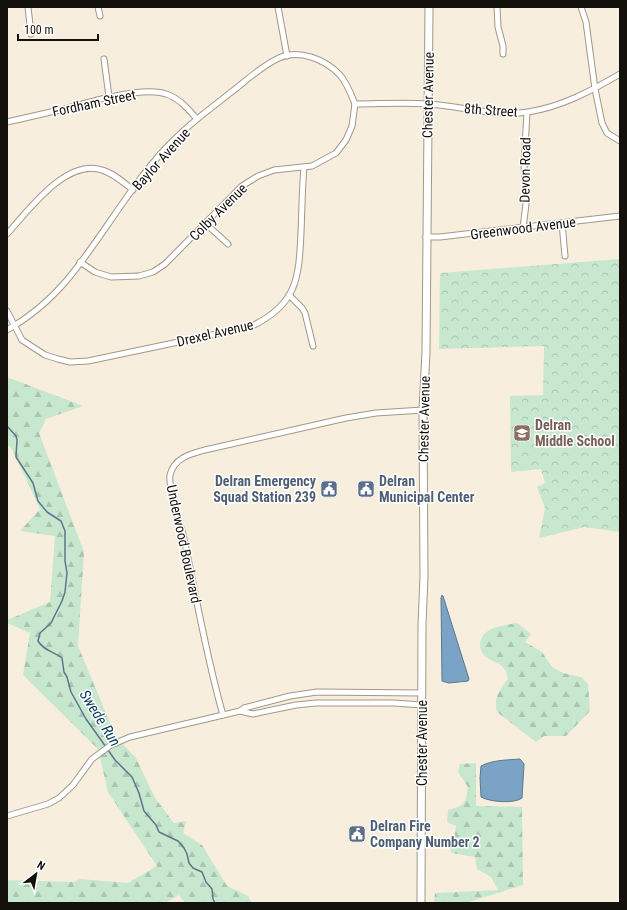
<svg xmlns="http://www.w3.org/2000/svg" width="627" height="910" font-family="'Roboto Condensed',sans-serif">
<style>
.forest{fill:url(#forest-firs)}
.park{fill:url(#park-crowns)}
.water{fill:#7aa3c5;stroke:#5b778d}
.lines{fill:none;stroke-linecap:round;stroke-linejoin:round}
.stream{stroke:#5b778d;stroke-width:1.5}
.street-casing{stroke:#a19888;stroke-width:7}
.secondary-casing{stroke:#a19888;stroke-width:9}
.street{stroke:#fff;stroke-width:5}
.secondary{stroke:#fff;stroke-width:7}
.labels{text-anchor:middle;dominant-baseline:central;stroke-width:3;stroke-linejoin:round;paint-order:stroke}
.street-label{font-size:14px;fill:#14100b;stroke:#fff}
.education-label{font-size:14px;font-weight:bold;fill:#785e54;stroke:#fff;text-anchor:start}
.service-label{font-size:14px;font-weight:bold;fill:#4e5e75;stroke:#fff;text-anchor:start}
.water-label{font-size:15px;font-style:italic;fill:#0c3d5f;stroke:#fff}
</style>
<defs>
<pattern id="forest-firs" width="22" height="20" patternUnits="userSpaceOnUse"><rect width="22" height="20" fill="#c8e7cf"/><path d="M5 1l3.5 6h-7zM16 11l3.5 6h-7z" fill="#abc5b0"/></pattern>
<pattern id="park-crowns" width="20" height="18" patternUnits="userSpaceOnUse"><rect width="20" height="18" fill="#c8e7cf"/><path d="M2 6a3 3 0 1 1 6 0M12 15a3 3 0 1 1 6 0" fill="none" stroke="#abc5b0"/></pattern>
</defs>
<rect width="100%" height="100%" fill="#f8eede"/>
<g class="forest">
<path d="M7,377L83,406L46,419L39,433L84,552L78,646L116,737L136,758L155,798L174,823L186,821L183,833L202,845L227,886L248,896L252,903H185L179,895L165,903H7V880L74,882L80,879L128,883L157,866L108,792L98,749L23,675L30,633L7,623V620L50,602L55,536L20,531L40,509L12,449L7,444Z"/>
<path d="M517,623L531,634L525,642L542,652L552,667L563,673L581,677L588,684L590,711L566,736H544L536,742L497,712C493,699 500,689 508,679C505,662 497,665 485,656C482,653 480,649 480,645C481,627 502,626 517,623Z"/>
<path d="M476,763V806L522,807L523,885L466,903H434L435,893L498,890L491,877L477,869L475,857L452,853L449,846L454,840L456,826L447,822L448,810C466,805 465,804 468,787L458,772L460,764Z"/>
</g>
<path class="park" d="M620,259V532L584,527L539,538L545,508L537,487L545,483L541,469L511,472L510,396L543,395L544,346L439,349L440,273Z"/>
<g class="water">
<path d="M442,595L443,596L469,679L468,681L449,683L442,681L441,598Z"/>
<path d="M520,759L524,764L522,798C514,804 490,802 481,797L480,778L481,766C492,760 507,760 520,759Z"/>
</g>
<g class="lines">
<g class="stream">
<path d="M7,426L16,436L17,440L16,457L33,483L38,501L47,512L61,521L65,531V561L67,573L65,592L62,601L51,623L40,633L38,641C44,651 53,651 62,658L64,672L67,677L71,692L86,719L106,747"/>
<path d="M108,750L115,760L132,777L139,793L144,811L156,825L159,832L178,841L184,848L187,854L189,863L193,868L202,872L206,882L212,889L213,899L215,903"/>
</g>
<defs>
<g id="street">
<path d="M28,7L31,34"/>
<path d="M98,7L100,16"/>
<path d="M278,7L287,56"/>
<path d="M497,7L498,27L503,46V54"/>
<path d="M581,7L586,22L595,89L602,123L607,133L620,141"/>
<path d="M104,59L109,97"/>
<path d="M355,104C379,104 404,102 428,104C461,106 495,117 528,112C561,107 591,91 620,74"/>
<path d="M7,122C26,118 45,113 64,109C89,102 142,86 166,94C179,98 188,109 197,119"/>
<path d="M562,223L565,256"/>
<path d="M206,224L228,244"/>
<path d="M523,228L526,204L524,164L527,113"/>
<path d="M7,234C28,211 66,158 102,170C113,173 123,182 133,190"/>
<path d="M426,237H440L620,216"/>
<path d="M80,262L95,272L111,277L139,276L153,272L165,264L242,186L258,176L274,170L312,166L336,153L346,140L352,126L355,104"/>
<path d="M289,295L302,308L305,313L313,346"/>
<path d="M7,311L22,340L45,355L58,359L70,362L88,361L250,327C297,305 299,279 301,232C302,210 302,189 304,167"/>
<path d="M7,330C30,317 50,300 67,280C102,238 128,189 165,149C186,126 211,108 234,90C248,79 263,65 279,58C299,49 325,59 340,75C347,83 351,94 355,104"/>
<path d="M240,711L253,714L296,705L316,703H394L422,705"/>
<path d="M223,715C206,656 196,595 183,534C179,520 168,488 170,475C174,458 190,454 205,450L346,418L376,413L423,410"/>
<path d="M7,816L48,804L59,798L73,785L92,759L111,745L130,737L240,711L244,708L290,696L317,692L422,693"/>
</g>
<path id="secondary" d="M421,903L422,624L424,577L423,410L426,352L429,7"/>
</defs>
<use href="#street" class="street-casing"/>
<use href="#secondary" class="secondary-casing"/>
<use href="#street" class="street"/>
<use href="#secondary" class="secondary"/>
</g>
<defs>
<symbol id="school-square" viewBox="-11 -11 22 22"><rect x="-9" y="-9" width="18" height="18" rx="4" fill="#8d6e63" stroke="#fff"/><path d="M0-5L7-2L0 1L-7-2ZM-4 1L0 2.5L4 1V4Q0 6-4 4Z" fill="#fff"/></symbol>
<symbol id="civic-square" viewBox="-11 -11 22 22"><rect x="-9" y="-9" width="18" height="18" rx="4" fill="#5c6f8a" stroke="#fff"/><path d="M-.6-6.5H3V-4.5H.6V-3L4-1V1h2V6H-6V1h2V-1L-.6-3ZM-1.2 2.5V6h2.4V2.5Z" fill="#fff"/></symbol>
</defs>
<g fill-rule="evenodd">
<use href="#school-square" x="512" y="423" width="20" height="20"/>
<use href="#civic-square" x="319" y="479" width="20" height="20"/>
<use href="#civic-square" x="356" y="479" width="20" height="20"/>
<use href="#civic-square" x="347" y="824" width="20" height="20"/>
</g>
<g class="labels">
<g class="street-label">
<text transform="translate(428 95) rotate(-89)">Chester Avenue</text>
<text transform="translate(94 103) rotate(-12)">Fordham Street</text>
<text transform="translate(491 110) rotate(4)">8th Street</text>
<text transform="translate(161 159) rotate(-48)">Baylor Avenue</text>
<text transform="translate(525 170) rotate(-89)">Devon Road</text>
<text transform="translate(218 212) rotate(-45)">Colby Avenue</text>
<text transform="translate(523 228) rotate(-7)">Greenwood Avenue</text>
<text transform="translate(215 333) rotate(-13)">Drexel Avenue</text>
<text transform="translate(424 419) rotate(-89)">Chester Avenue</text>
<text transform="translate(184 544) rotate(78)">Underwood Boulevard</text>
<text transform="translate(422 743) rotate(-90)">Chester Avenue</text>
</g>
<g class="education-label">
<text x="535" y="425">Delran<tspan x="535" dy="16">Middle School</tspan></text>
</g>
<g class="service-label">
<text x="316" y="481" text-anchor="end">Delran Emergency<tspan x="316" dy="16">Squad Station 239</tspan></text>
<text x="379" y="481">Delran<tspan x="379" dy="16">Municipal Center</tspan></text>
<text x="370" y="826">Delran Fire<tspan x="370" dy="16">Company Number 2</tspan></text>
</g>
<g class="water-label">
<text transform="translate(100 718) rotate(58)">Swede Run</text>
</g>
</g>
<rect width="627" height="910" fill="none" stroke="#14100b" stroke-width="16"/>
<g transform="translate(36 874) rotate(31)" stroke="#ffffff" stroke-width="3" paint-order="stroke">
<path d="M0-3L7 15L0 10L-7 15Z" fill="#14100b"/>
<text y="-6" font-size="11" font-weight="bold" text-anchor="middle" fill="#14100b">N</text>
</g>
<path d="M18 34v6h80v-6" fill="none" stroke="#14100b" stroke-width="2"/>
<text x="24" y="34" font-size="12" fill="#14100b" stroke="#ffffff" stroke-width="3" paint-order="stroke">100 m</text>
</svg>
